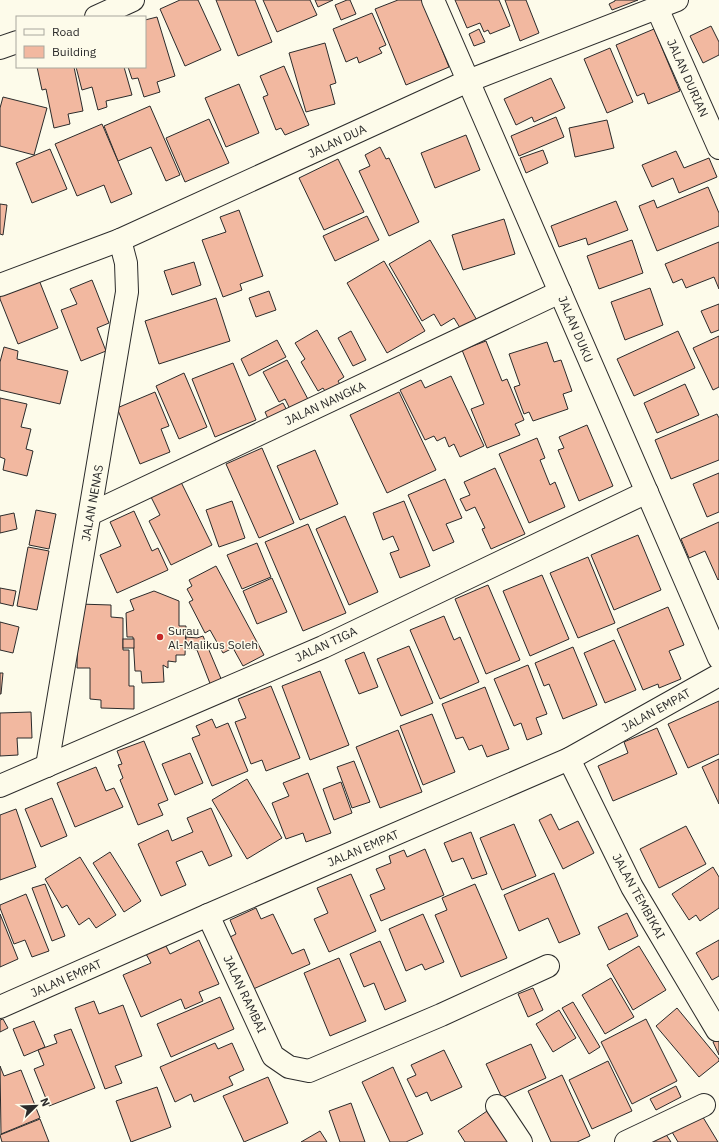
<svg xmlns="http://www.w3.org/2000/svg" width="719" height="1142" font-family="'IBM Plex Sans',sans-serif">
<style>
.building{fill:#f2b8a0;stroke:#2b2b2b}
.lines{fill:none;stroke-linecap:round;stroke-linejoin:round}
.minor-casing{stroke:#2b2b2b;stroke-width:24}
.minor{stroke:#fdfbea;stroke-width:22}
.poi-dot{fill:#c62828;stroke:#fdfbea;stroke-width:1.5}
.labels{text-anchor:middle;dominant-baseline:central;stroke-width:3;stroke-linejoin:round;paint-order:stroke}
.street-label{font-size:12px;fill:#2b2b2b;stroke:#fdfbea}
.poi-label{font-size:12px;fill:#2b2b2b;stroke:#fdfbea;text-anchor:start}
</style>
<rect width="100%" height="100%" fill="#fdfbea"/>
<g class="building">
<path d="M180,0H198L221,50L185,66L160,9Z"/>
<path d="M216,0H255L272,42L238,56Z"/>
<path d="M263,0H310L317,15L277,32Z"/>
<path d="M315,0H333L318,7Z"/>
<path d="M347,0H350L356,14L341,20L335,5Z"/>
<path d="M398,0H422L449,67L406,85L375,9Z"/>
<path d="M455,0H499L510,26L490,34L488,30L484,32L480,23L467,28Z"/>
<path d="M505,0H526L539,33L520,41Z"/>
<path d="M615,0H638L612,10L609,4L615,1Z"/>
<path d="M372,13L386,45L379,48L382,53L359,63L357,57L346,62L333,29Z"/>
<path d="M157,17L175,76L157,82L160,92L144,97L138,78L132,79L128,67H145V20Z"/>
<path d="M711,26L719,42V55L703,63L690,36Z"/>
<path d="M479,29L485,42L474,46L469,34Z"/>
<path d="M654,29L680,91L648,104L644,93L637,96L616,45Z"/>
<path d="M325,43L336,83L330,85L335,104L306,112L289,53Z"/>
<path d="M610,48L633,102L607,113L584,59Z"/>
<path d="M284,66L309,125L285,135L281,128L276,130L263,97L268,95L260,76Z"/>
<path d="M37,67H74L83,111L68,114L70,124L54,128L46,89L42,90Z"/>
<path d="M76,67H124L132,95L106,101L107,107L98,110L92,87L82,90Z"/>
<path d="M551,78L565,108L534,122L532,117L516,125L504,99Z"/>
<path d="M239,84L259,133L226,147L205,98Z"/>
<path d="M3,97L47,108L34,155L0,146V108Z"/>
<path d="M150,106L180,175L166,181L151,147L118,161L104,126Z"/>
<path d="M556,117L564,137L519,156L511,136Z"/>
<path d="M209,119L229,163L185,182L166,138Z"/>
<path d="M607,120L614,148L575,157L569,128Z"/>
<path d="M102,124L132,194L111,203L104,185L77,196L55,144Z"/>
<path d="M466,135L480,170L435,188L421,153Z"/>
<path d="M380,147L386,159L389,158L419,222L389,236L359,171L370,166L365,155Z"/>
<path d="M50,149L67,189L32,203L16,163Z"/>
<path d="M543,150L548,163L526,173L520,158Z"/>
<path d="M676,151L684,168L709,158L717,177L679,193L673,178L652,187L642,165Z"/>
<path d="M338,159L364,212L324,230L299,178Z"/>
<path d="M708,187L719,213V226L657,251L639,206L654,200L657,208Z"/>
<path d="M616,201L628,230L588,245L586,238L559,247L551,226Z"/>
<path d="M0,204L7,205L3,235L0,234Z"/>
<path d="M239,210L263,276L240,284L242,290L223,297L202,240L226,232L220,217Z"/>
<path d="M367,216L379,240L335,261L323,236Z"/>
<path d="M504,219L515,254L463,270L452,235Z"/>
<path d="M430,240L478,322L462,331L454,318L441,326L434,314L422,321L389,264Z"/>
<path d="M632,240L643,273L599,289L587,256Z"/>
<path d="M719,242V289L714,277L686,288L682,279L673,283L665,264Z"/>
<path d="M384,261L425,331L387,353L347,283Z"/>
<path d="M194,262L201,285L172,295L164,271Z"/>
<path d="M39,280L58,328L18,344L0,299V295Z"/>
<path d="M92,280L109,323L97,328L106,351L81,361L61,310L77,304L70,289Z"/>
<path d="M650,288L663,325L625,340L611,302Z"/>
<path d="M269,291L276,310L256,317L249,298Z"/>
<path d="M216,298L230,341L159,364L145,321Z"/>
<path d="M719,304V330L711,333L701,311Z"/>
<path d="M317,330L344,377L338,381L341,386L327,394L323,388L318,391L301,362L305,359L295,343Z"/>
<path d="M351,331L366,360L353,366L338,338Z"/>
<path d="M678,331L695,368L634,396L617,359Z"/>
<path d="M719,336V387L713,390L693,348Z"/>
<path d="M277,340L286,357L249,376L241,359Z"/>
<path d="M486,341L502,381L507,379L524,420L515,424L520,435L487,448L471,409L484,404L462,350Z"/>
<path d="M547,342L554,362L561,360L572,391L563,394L568,409L533,421L529,412L524,414L514,387L520,385L509,354Z"/>
<path d="M4,347L18,351L17,359L68,371L60,404L0,390V362Z"/>
<path d="M287,360L310,403L292,413L285,399L279,402L263,372Z"/>
<path d="M233,363L256,420L215,437L192,379Z"/>
<path d="M184,373L207,427L179,439L156,386Z"/>
<path d="M451,376L484,446L460,457L454,444L449,447L445,437L437,441L434,436L425,440L400,390L421,380L425,388Z"/>
<path d="M685,384L699,415L657,433L644,403Z"/>
<path d="M155,392L169,426L161,429L170,452L140,464L117,408Z"/>
<path d="M399,392L436,470L387,493L350,415Z"/>
<path d="M0,398L27,404L21,427L31,429L26,449L33,451L27,476L3,470L5,459L0,457Z"/>
<path d="M283,403L290,416L271,425L265,412Z"/>
<path d="M717,414L719,418V460L671,479L655,440Z"/>
<path d="M587,425L613,486L579,501L558,450L564,448L559,437Z"/>
<path d="M537,438L545,458L540,460L550,485L555,482L565,507L529,523L499,454Z"/>
<path d="M262,448L294,523L259,538L226,464Z"/>
<path d="M315,450L338,504L300,520L277,466Z"/>
<path d="M495,468L525,534L491,549L482,529L485,528L475,507L466,511L460,499L470,495L464,482Z"/>
<path d="M719,473V512L707,517L693,484Z"/>
<path d="M179,478L212,545L171,565L149,521L160,515L149,493Z"/>
<path d="M445,479L462,518L446,524L454,542L433,551L408,495Z"/>
<path d="M232,501L245,538L219,547L206,510Z"/>
<path d="M404,501L430,566L400,578L390,553L399,550L393,536L383,540L373,513Z"/>
<path d="M36,510L56,514L49,549L29,545Z"/>
<path d="M134,511L152,551L158,548L168,570L117,593L100,555L121,546L110,522Z"/>
<path d="M14,513L17,529L0,533V516Z"/>
<path d="M345,516L378,592L349,605L316,529Z"/>
<path d="M719,522V579L718,580L705,551L689,558L681,539Z"/>
<path d="M308,524L346,613L303,631L265,542Z"/>
<path d="M638,535L661,590L614,610L591,555Z"/>
<path d="M257,543L271,577L242,589L227,555Z"/>
<path d="M28,547L49,551L37,610L17,606Z"/>
<path d="M588,557L615,623L578,638L550,573Z"/>
<path d="M216,566L264,655L243,666L233,648L223,653L210,630L205,633L189,602L193,600L187,589L192,586L189,580Z"/>
<path d="M542,575L569,639L530,656L503,591Z"/>
<path d="M272,578L287,612L257,624L243,591Z"/>
<path d="M488,585L520,660L486,674L455,599Z"/>
<path d="M0,588L16,591L13,606L0,603Z"/>
<path d="M154,591L179,601V626H186L185,655H176V662L168,661V668L163,665L164,682L142,683L141,671H135L133,637H127L126,613L134,610L130,600Z"/>
<path d="M78,604L111,605V617L123,618V650H129V686H134V709L101,708V700L90,699V668H77Z"/>
<path d="M668,607L684,645L669,651L681,679L659,688L658,684L643,690L617,629Z"/>
<path d="M444,616L454,640L460,637L479,682L440,699L410,630Z"/>
<path d="M0,622L19,627L13,653L0,650Z"/>
<path d="M203,636L222,681L211,686L197,650L186,648V637L197,638Z"/>
<rect x="123" y="639" width="11" height="9"/>
<path d="M614,640L636,690L605,703L584,653Z"/>
<path d="M409,646L433,703L401,716L377,659Z"/>
<path d="M573,647L597,705L563,719L549,684L544,686L535,663Z"/>
<path d="M364,652L378,687L359,694L345,660Z"/>
<path d="M528,665L547,714L536,718L542,734L527,740L521,723L514,726L494,679Z"/>
<path d="M320,671L349,745L310,760L282,686Z"/>
<path d="M0,673H3L1,694H0Z"/>
<path d="M271,686L300,758L266,771L262,760L251,764L235,722L246,718L238,699Z"/>
<path d="M485,687L509,749L487,757L482,745L469,750L463,737L456,739L442,704Z"/>
<path d="M719,701V754L688,768L668,724Z"/>
<path d="M31,712L32,738H17L18,755L0,756V713Z"/>
<path d="M432,714L455,772L423,785L400,726Z"/>
<path d="M212,719L216,728L228,723L248,771L212,786L192,738L200,735L196,726Z"/>
<path d="M657,728L677,774L613,801L598,766L628,753L624,742Z"/>
<path d="M398,730L422,792L380,808L356,747Z"/>
<path d="M144,741L168,800L158,804L163,815L138,825L120,780L123,778L118,765L122,764L117,751Z"/>
<path d="M190,753L203,783L175,795L162,764Z"/>
<path d="M719,759V804L702,767Z"/>
<path d="M354,761L370,802L352,808L337,767Z"/>
<path d="M96,767L106,791L114,788L123,807L75,827L57,783Z"/>
<path d="M308,773L331,833L306,842L303,833L286,839L272,803L289,796L283,783Z"/>
<path d="M247,779L282,838L247,859L212,800Z"/>
<path d="M341,782L352,813L334,820L323,789Z"/>
<path d="M52,798L67,836L41,847L25,809Z"/>
<path d="M211,808L232,856L209,866L202,851L176,862L186,885L161,896L138,844L168,830L172,841L193,832L187,818Z"/>
<path d="M16,809L36,867L0,880V815Z"/>
<path d="M551,814L559,830L578,821L594,853L563,869L539,820Z"/>
<path d="M514,824L536,876L502,890L480,838Z"/>
<path d="M686,826L706,864L659,888L640,849Z"/>
<path d="M471,832L487,874L472,879L463,858L452,862L444,843Z"/>
<path d="M425,849L444,895L381,921L370,895L385,889L376,869L391,863L389,856L404,850L407,857Z"/>
<path d="M110,852L141,901L124,912L93,863Z"/>
<path d="M80,857L116,915L96,928L89,918L79,925L67,905L62,908L45,879Z"/>
<path d="M713,867L719,877V908L700,921L696,915L689,920L672,894Z"/>
<path d="M554,873L580,934L559,943L548,918L519,931L504,895Z"/>
<path d="M351,874L376,931L329,952L314,919L328,913L317,888Z"/>
<path d="M45,884L65,936L52,941L32,888Z"/>
<path d="M475,884L507,958L461,977L435,915L447,910L442,898Z"/>
<path d="M26,894L49,951L32,957L25,940L14,944L0,908V905Z"/>
<path d="M256,908L261,919L273,914L292,954L304,949L310,964L251,990L228,938L236,934L230,920Z"/>
<path d="M627,913L638,936L609,950L598,927Z"/>
<path d="M0,914L18,959L0,967Z"/>
<path d="M423,914L444,962L425,970L422,964L406,971L389,929Z"/>
<path d="M199,940L219,984L199,992L203,1001L185,1009L181,999L141,1017L123,975L151,963L146,954L166,946L170,954Z"/>
<path d="M719,940V976L712,980L696,953Z"/>
<path d="M380,941L406,1001L385,1010L374,983L364,987L350,954Z"/>
<path d="M639,946L666,990L633,1010L607,965Z"/>
<path d="M339,958L366,1021L330,1036L304,973Z"/>
<path d="M611,978L634,1017L605,1034L582,995Z"/>
<path d="M533,988L543,1010L528,1017L518,994Z"/>
<path d="M220,997L234,1029L171,1057L157,1024Z"/>
<path d="M94,1001L99,1014L123,1005L142,1056L115,1066L122,1083L105,1089L75,1008Z"/>
<path d="M573,1002L600,1047L589,1054L562,1008Z"/>
<path d="M677,1008L719,1059V1061L699,1077L656,1026Z"/>
<path d="M559,1010L576,1038L553,1052L536,1024Z"/>
<path d="M3,1019L8,1028L0,1032V1020Z"/>
<path d="M646,1019L677,1081L632,1104L601,1042Z"/>
<path d="M34,1021L45,1047L24,1056L13,1029Z"/>
<path d="M71,1029L95,1088L49,1106L34,1069L44,1065L38,1050L57,1043L54,1035Z"/>
<path d="M719,1039V1055L713,1042Z"/>
<path d="M215,1043L218,1049L232,1043L244,1070L229,1077L233,1085L194,1102L191,1094L175,1102L160,1067Z"/>
<path d="M531,1044L546,1078L502,1098L486,1064Z"/>
<path d="M444,1050L462,1087L431,1101L427,1092L416,1097L407,1079L416,1075L411,1065Z"/>
<path d="M608,1061L632,1111L592,1129L569,1080Z"/>
<path d="M0,1066L4,1076L21,1070L40,1118L1,1134Z"/>
<path d="M393,1067L423,1134L406,1142H390L362,1082Z"/>
<path d="M562,1075L590,1136L577,1142H551L528,1091Z"/>
<path d="M268,1077L288,1123L244,1142L223,1096Z"/>
<path d="M676,1086L681,1097L656,1110L650,1099Z"/>
<path d="M157,1087L171,1127L131,1142L116,1101Z"/>
<path d="M351,1103L365,1142H340L329,1111Z"/>
<path d="M490,1109L512,1142H465L458,1131Z"/>
<path d="M701,1114L718,1142H678L672,1132Z"/>
<path d="M40,1119L49,1142H2L0,1135Z"/>
<path d="M320,1131L327,1142H301Z"/>
<path d="M665,1133L671,1142H650Z"/>
</g>
<g class="lines">
<defs>
<g id="minor">
<path d="M433,0L719,658"/>
<path d="M657,8L719,148"/>
<path d="M96,17L133,0"/>
<path d="M0,48L17,42"/>
<path d="M0,285L120,240L468,81L677,0"/>
<path d="M90,514L560,292"/>
<path d="M569,759L632,887L717,1030"/>
<path d="M47,766L127,292L126,263L120,240"/>
<path d="M0,786L323,647L647,492"/>
<path d="M208,915L273,1056L289,1067L309,1071L441,1015L548,966"/>
<path d="M0,1007L208,915L569,759L719,675"/>
<path d="M497,1106L521,1142"/>
<path d="M626,1142L704,1105"/>
</g>
</defs>
<use href="#minor" class="minor-casing"/>
<use href="#minor" class="minor"/>
</g>
<circle class="poi-dot" cx="160" cy="637" r="4"/>
<g class="labels">
<g class="street-label">
<text transform="translate(688 78) rotate(66)">JALAN DURIAN</text>
<text transform="translate(337 141) rotate(-25)">JALAN DUA</text>
<text transform="translate(576 329) rotate(67)">JALAN DUKU</text>
<text transform="translate(325 403) rotate(-25)">JALAN NANGKA</text>
<text transform="translate(92 503) rotate(-80)">JALAN NENAS</text>
<text transform="translate(326 644) rotate(-25)">JALAN TIGA</text>
<text transform="translate(656 710) rotate(-29)">JALAN EMPAT</text>
<text transform="translate(363 848) rotate(-23)">JALAN EMPAT</text>
<text transform="translate(639 896) rotate(61)">JALAN TEMBIKAI</text>
<text transform="translate(66 978) rotate(-24)">JALAN EMPAT</text>
<text transform="translate(245 994) rotate(65)">JALAN RAMBAI</text>
</g>
<g class="poi-label">
<text x="168" y="630">Surau<tspan x="168" dy="14">Al-Malikus Soleh</tspan></text>
</g>
</g>
<rect x="16" y="16" width="130" height="52" fill="#fdfbea" stroke="#a9a89e"/>
<rect x="24" y="29" width="20" height="6" fill="#fdfbea" stroke="#a9a89e"/>
<text x="52" y="36" font-size="12" fill="#2b2b2b">Road</text>
<rect x="24" y="46" width="20" height="12" fill="#f2b8a0" stroke="#a9a89e"/>
<text x="52" y="56" font-size="12" fill="#2b2b2b">Building</text>
<g transform="translate(36 1106) rotate(67)" stroke="#fdfbea" stroke-width="3" paint-order="stroke">
<path d="M0-3L7 15L0 10L-7 15Z" fill="#2b2b2b"/>
<text y="-6" font-size="11" font-weight="bold" text-anchor="middle" fill="#2b2b2b">N</text>
</g>
</svg>
